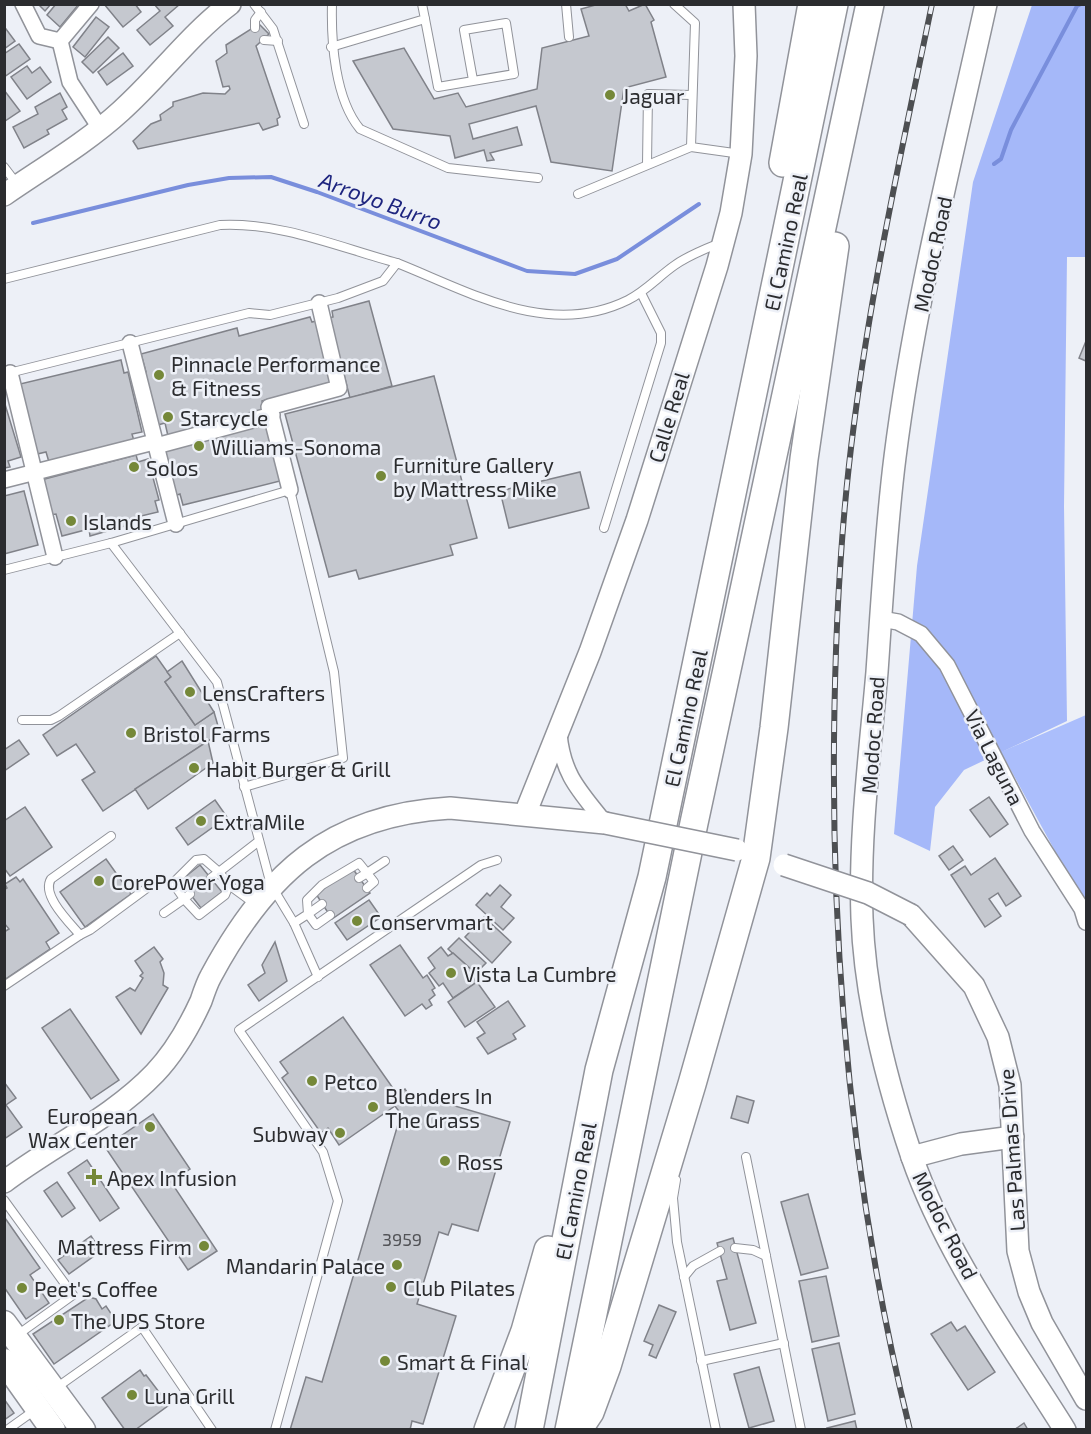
<svg xmlns="http://www.w3.org/2000/svg" width="1091" height="1434" font-family="'Exo 2',sans-serif">
<style>
.green{fill:#abbefc}
.forest{fill:#a5b8f9}
.lines{fill:none;stroke-linecap:round;stroke-linejoin:round}
.stream{stroke:#798edc;stroke-width:4}
.building{fill:#c5c8cf;stroke:#808289;stroke-width:1.5}
.lane-casing{stroke:#91939a;stroke-width:10}
.street-casing{stroke:#91939a;stroke-width:18}
.secondary-casing{stroke:#91939a;stroke-width:24}
.primary-casing{stroke:#91939a;stroke-width:27}
.highway-casing{stroke:#91939a;stroke-width:30}
.lane{stroke:#fff;stroke-width:8}
.street{stroke:#fff;stroke-width:15}
.secondary{stroke:#fff;stroke-width:21}
.primary{stroke:#fff;stroke-width:24}
.highway{stroke:#fff;stroke-width:27}
.rail-casing{stroke:#4d4f52;stroke-width:6}
.rail{stroke:#edf0f7;stroke-width:4;stroke-dasharray:11;stroke-linecap:butt}
.secondary-bridge-casing{stroke:#91939a;stroke-width:24;stroke-linecap:butt}
.secondary-bridge{stroke:#fff;stroke-width:21}
.poi-dot{fill:#758839;stroke:#edf0f7;stroke-width:2}
.labels{text-anchor:middle;dominant-baseline:central;stroke-width:5;stroke-linejoin:round;paint-order:stroke}
.number-label{font-size:18px;fill:#525357}
.poi-label{font-size:21px;fill:#2b2c2f;stroke:#edf0f7;text-anchor:start}
.street-label{font-size:21px;fill:#2b2c2f;stroke:#edf0f7}
.water-label{font-size:22px;font-style:italic;fill:#1e257f;stroke:#edf0f7}
</style>
<rect width="100%" height="100%" fill="#edf0f7"/>
<path class="green" d="M1086,715V908L1001,752Z"/>
<path class="forest" d="M1032,5H1086V257H1067L1064,506L1067,721L964,770L935,807L930,851L894,834L917,566L973,182Z"/>
<g class="lines">
<g class="stream">
<path d="M994,164L1001,159L1011,130L1077,6L1081,4"/>
<path d="M33,223L188,185L229,178L271,177L317,192L527,271L575,274L617,259L699,204"/>
</g>
</g>
<g class="building">
<path d="M38,4H51L45,11Z"/>
<path d="M56,4H79L60,27L47,15Z"/>
<path d="M104,4H135L141,12L123,27Z"/>
<path d="M154,4H180L165,17L173,26L150,45L137,30L160,11Z"/>
<path d="M599,4H625L629,11L645,4L654,20L651,22L666,77L624,88L612,171L551,162L536,106L469,124L473,139L517,127L522,145L490,153L494,160L487,161L484,150L455,158L450,136L393,129L353,61L404,48L434,99L458,93L466,107L537,89L542,48L589,36L581,9Z"/>
<path d="M96,17L109,27L85,57L73,47Z"/>
<path d="M259,24L269,34L256,46L280,117L277,119L278,125L263,130L259,123L138,149L133,141L151,124L161,120L160,115L173,106V102L203,93L225,94L230,89L229,86L223,87L216,61L227,53L226,45Z"/>
<path d="M6,29L15,41L4,49V30Z"/>
<path d="M108,37L119,48L93,73L82,62Z"/>
<path d="M19,44L30,59L4,77V54Z"/>
<path d="M123,53L133,66L107,85L98,72Z"/>
<path d="M27,66L32,73L40,67L51,82L27,99L11,77Z"/>
<path d="M4,90L20,111L5,121H4Z"/>
<path d="M60,93L67,107L62,110L67,119L47,130L49,134L24,148L13,127L38,114L35,107Z"/>
<path d="M369,301L392,386L350,398L329,318L333,317L332,311Z"/>
<path d="M310,317L312,322L316,321L332,382L262,401L265,410L168,436L165,423L154,426L140,374L146,372L141,354L237,328L239,336Z"/>
<path d="M1086,341V361L1079,358Z"/>
<path d="M121,360L124,373L128,372L142,432L132,434L134,441L49,462L46,452L33,455L20,384Z"/>
<path d="M434,376L477,538L450,545L453,555L359,579L356,570L329,577L285,414Z"/>
<path d="M4,401L21,457L8,461L10,467L4,468Z"/>
<path d="M268,423L280,481L183,505L180,494L174,496L162,450Z"/>
<path d="M136,455L138,462L148,459L159,500L155,501L158,512L124,520L125,526L90,536L89,529L62,536L56,514L50,515L41,480Z"/>
<path d="M580,472L589,508L509,528L500,491Z"/>
<path d="M24,491L38,545L4,554V496Z"/>
<path d="M156,656L171,677L165,682L195,725L214,712L220,733L103,811L82,780L95,772L76,744L57,756L43,735Z"/>
<path d="M182,661L214,712L195,725L165,682L171,677L167,672Z"/>
<path d="M19,740L29,754L4,771V750Z"/>
<path d="M208,741L213,763L148,809L135,789Z"/>
<path d="M989,797L1008,824L990,837L970,810Z"/>
<path d="M215,800L227,817L188,845L176,828Z"/>
<path d="M25,807L52,847L10,876L4,868V821Z"/>
<path d="M953,846L963,860L949,870L939,856Z"/>
<path d="M995,858L1021,896L1006,906L998,893L989,899L1001,916L985,927L951,875L965,866L971,875Z"/>
<path d="M106,859L131,894L85,927L60,892Z"/>
<path d="M200,865L222,892L201,908L180,881Z"/>
<path d="M353,869L370,893L332,919L316,894Z"/>
<path d="M16,877L20,882L23,879L59,933L46,942L50,949L4,980V932L9,929L4,923V890L7,888L5,884Z"/>
<path d="M500,885L511,895L501,907L514,918L503,930L476,905L487,893L490,896Z"/>
<path d="M369,900L381,917L347,940L335,923Z"/>
<path d="M484,917L511,942L492,963L465,937Z"/>
<path d="M459,938L486,963L475,974L448,949Z"/>
<path d="M275,942L287,981L259,1001L248,985L265,973L262,965Z"/>
<path d="M400,945L423,978L427,975L435,988L432,990L435,995L429,1000L432,1005L426,1009L422,1004L405,1016L370,965Z"/>
<path d="M154,947L163,959L160,962L164,973L163,985L168,988L141,1034L116,997L130,988L135,991L143,978L140,976L143,973L135,961Z"/>
<path d="M441,947L448,956L453,953L474,972L476,983L453,998L443,983L439,986L429,973L435,968L428,958Z"/>
<path d="M477,982L495,1007L465,1027L448,1002Z"/>
<path d="M508,1001L525,1026L513,1034L516,1039L488,1054L477,1038L485,1033L477,1022Z"/>
<path d="M70,1009L119,1080L91,1099L42,1028Z"/>
<path d="M343,1017L397,1094L405,1089L410,1097L414,1094L510,1122L478,1231L452,1224L448,1235L439,1232L417,1304L456,1316L423,1424L412,1421L410,1430H290L306,1377L322,1382L401,1114L395,1106L339,1145L328,1128L321,1133L282,1078L288,1073L280,1062Z"/>
<path d="M4,1082L16,1098L6,1105L22,1127L4,1139Z"/>
<path d="M737,1096L754,1101L748,1123L731,1118Z"/>
<path d="M153,1114L190,1169L171,1182L217,1251L188,1270L105,1147Z"/>
<path d="M87,1160L119,1208L100,1221L68,1173Z"/>
<path d="M57,1182L75,1208L62,1217L44,1191Z"/>
<path d="M808,1194L828,1268L801,1275L781,1202Z"/>
<path d="M5,1218L40,1268L30,1275L49,1303L26,1319L4,1287Z"/>
<path d="M91,1236L101,1251L69,1274L58,1260Z"/>
<path d="M733,1238L756,1323L730,1330L717,1281L727,1279L717,1243Z"/>
<path d="M826,1276L839,1336L812,1342L799,1281Z"/>
<path d="M89,1297L96,1299L102,1309L106,1306L116,1321L54,1364L33,1334Z"/>
<path d="M659,1305L676,1312L656,1358L649,1355L653,1345L644,1341Z"/>
<path d="M951,1322L957,1331L965,1326L995,1372L968,1390L931,1334Z"/>
<path d="M839,1343L855,1414L828,1421L812,1349Z"/>
<path d="M759,1367L774,1421L749,1428L734,1374Z"/>
<path d="M140,1370L144,1376L146,1375L169,1405L135,1430H125L102,1398Z"/>
<path d="M4,1399L14,1413L4,1420Z"/>
<path d="M855,1421L857,1430H828L827,1428Z"/>
<path d="M1024,1423L1028,1430H1014Z"/>
</g>
<g class="lines">
<defs>
<g id="lane">
<path d="M254,4L273,29L304,124"/>
<path d="M332,4C331,42 335,99 360,129L448,168L538,178"/>
<path d="M566,4L569,37"/>
<path d="M674,4L695,23L691,147L741,154"/>
<path d="M425,19L438,87L514,74L506,23L464,30L473,80"/>
<path d="M255,28V20L261,12"/>
<path d="M264,40L278,41"/>
<path d="M331,47L425,19L422,4"/>
<path d="M647,164L648,94L692,95"/>
<path d="M4,167L17,184"/>
<path d="M578,194L691,147"/>
<path d="M4,279L220,225C281,222 338,247 397,263"/>
<path d="M9,373L249,313L270,315L338,298L383,281L397,263C470,292 549,339 628,300C646,291 659,276 675,265C689,255 705,249 720,243"/>
<path d="M604,528L661,343V333L641,293"/>
<path d="M111,543L217,682L271,885L294,923"/>
<path d="M4,570L111,543L290,490L334,672L343,758L244,787"/>
<path d="M22,720H51L59,716L180,633"/>
<path d="M111,836L51,879C41,895 69,922 80,935L90,930L147,888"/>
<path d="M211,878L219,872L229,885L255,904"/>
<path d="M367,888L374,882L367,873L385,861"/>
<path d="M190,894L184,899L199,915L225,895L229,885"/>
<path d="M322,904L308,914L316,925L330,915"/>
<path d="M164,913L184,899L173,883L196,860L204,859L219,872L259,841"/>
<path d="M318,977L294,923L308,914L307,900L322,885L359,863L367,873L359,878"/>
<path d="M4,986L80,935"/>
<path d="M746,1157L801,1430"/>
<path d="M676,1180L673,1198L677,1242L716,1430"/>
<path d="M4,1200L73,1295L16,1336"/>
<path d="M735,1248L753,1250L766,1256"/>
<path d="M684,1277L693,1266L720,1251"/>
<path d="M701,1361L784,1343"/>
<path d="M56,1388L142,1327L212,1430"/>
<path d="M7,1430L35,1410"/>
<path d="M275,1430L338,1201L323,1152L239,1030L481,865L497,860"/>
</g>
<g id="street">
<path d="M23,4L39,36L60,41"/>
<path d="M91,4L60,41L70,82L100,128"/>
<path d="M130,343L176,524"/>
<path d="M10,373L55,557"/>
<path d="M156,446L272,415"/>
<path d="M4,480L154,442"/>
<path d="M290,490L269,407L339,388L319,303"/>
<path d="M881,619L898,622L921,634L947,665L1032,831L1082,909L1086,922"/>
<path d="M559,734C563,776 580,791 605,823"/>
</g>
<g id="secondary">
<path d="M986,4C953,154 914,305 895,457C886,528 882,601 877,672C870,753 859,836 862,918C865,997 887,1083 912,1157C946,1255 1010,1342 1065,1430"/>
<path d="M4,195C43,168 86,143 121,111C159,77 189,35 230,4"/>
<path d="M525,814L590,652L637,520L717,266L731,213L741,154L746,56L744,4"/>
<path d="M911,915L974,986L998,1037L1010,1085L1018,1251L1029,1292L1042,1323L1086,1399"/>
<path d="M912,1157L961,1144L1013,1137"/>
<path d="M4,1182C53,1145 112,1118 155,1073C173,1054 190,1025 201,1001C204,992 207,983 211,976C266,874 329,815 450,808L605,823"/>
</g>
<g id="primary">
<path d="M4,1323L83,1430"/>
<path d="M4,1361L53,1430"/>
</g>
<g id="highway">
<path d="M783,163L812,4"/>
<path d="M488,1430L525,1331L548,1250"/>
<path d="M529,1430L599,1070L652,877L834,4"/>
<path d="M569,1430L694,823L870,4"/>
<path d="M578,1430L590,1412L607,1366L692,1084L756,858L774,728L804,459L835,246"/>
</g>
</defs>
<use href="#lane" class="lane-casing"/>
<use href="#street" class="street-casing"/>
<use href="#secondary" class="secondary-casing"/>
<use href="#primary" class="primary-casing"/>
<use href="#highway" class="highway-casing"/>
<use href="#lane" class="lane"/>
<use href="#street" class="street"/>
<use href="#secondary" class="secondary"/>
<use href="#primary" class="primary"/>
<use href="#highway" class="highway"/>
<defs>
<path id="rail" d="M910,1430C854,1204 832,973 834,741C835,636 840,529 854,424C872,283 903,144 932,4"/>
</defs>
<use href="#rail" class="rail-casing"/>
<use href="#rail" class="rail"/>
<defs>
<g id="secondary-bridge">
<path d="M605,823L737,850"/>
<path d="M784,865L868,893L911,915"/>
</g>
</defs>
<use href="#secondary-bridge" class="secondary-bridge-casing"/>
<use href="#secondary-bridge" class="secondary-bridge"/>
</g>
<g class="poi-dot">
<circle cx="610" cy="95" r="6"/>
<circle cx="159" cy="375" r="6"/>
<circle cx="168" cy="417" r="6"/>
<circle cx="199" cy="446" r="6"/>
<circle cx="134" cy="467" r="6"/>
<circle cx="381" cy="476" r="6"/>
<circle cx="71" cy="521" r="6"/>
<circle cx="190" cy="692" r="6"/>
<circle cx="131" cy="733" r="6"/>
<circle cx="194" cy="768" r="6"/>
<circle cx="201" cy="821" r="6"/>
<circle cx="99" cy="881" r="6"/>
<circle cx="357" cy="921" r="6"/>
<circle cx="451" cy="973" r="6"/>
<circle cx="312" cy="1081" r="6"/>
<circle cx="373" cy="1107" r="6"/>
<circle cx="150" cy="1127" r="6"/>
<circle cx="340" cy="1133" r="6"/>
<circle cx="445" cy="1161" r="6"/>
<path d="M91 1168h6v6h6v6h-6v6h-6v-6h-6v-6h6z"/>
<circle cx="204" cy="1246" r="6"/>
<circle cx="397" cy="1265" r="6"/>
<circle cx="391" cy="1287" r="6"/>
<circle cx="22" cy="1288" r="6"/>
<circle cx="59" cy="1320" r="6"/>
<circle cx="385" cy="1361" r="6"/>
<circle cx="132" cy="1395" r="6"/>
</g>
<g class="labels">
<g class="number-label">
<text x="402" y="1239">3959</text>
</g>
<g class="poi-label">
<text x="622" y="95">Jaguar</text>
<text x="171" y="363">Pinnacle Performance<tspan x="171" dy="24">&amp; Fitness</tspan></text>
<text x="180" y="417">Starcycle</text>
<text x="211" y="446">Williams-Sonoma</text>
<text x="393" y="464">Furniture Gallery<tspan x="393" dy="24">by Mattress Mike</tspan></text>
<text x="146" y="467">Solos</text>
<text x="83" y="521">Islands</text>
<text x="202" y="692">LensCrafters</text>
<text x="143" y="733">Bristol Farms</text>
<text x="206" y="768">Habit Burger &amp; Grill</text>
<text x="213" y="821">ExtraMile</text>
<text x="111" y="881">CorePower Yoga</text>
<text x="369" y="921">Conservmart</text>
<text x="463" y="973">Vista La Cumbre</text>
<text x="324" y="1081">Petco</text>
<text x="385" y="1095">Blenders In<tspan x="385" dy="24">The Grass</tspan></text>
<text x="138" y="1115" text-anchor="end">European<tspan x="138" dy="24">Wax Center</tspan></text>
<text x="328" y="1133" text-anchor="end">Subway</text>
<text x="457" y="1161">Ross</text>
<text x="107" y="1177">Apex Infusion</text>
<text x="192" y="1246" text-anchor="end">Mattress Firm</text>
<text x="385" y="1265" text-anchor="end">Mandarin Palace</text>
<text x="403" y="1287">Club Pilates</text>
<text x="34" y="1288">Peet's Coffee</text>
<text x="71" y="1320">The UPS Store</text>
<text x="397" y="1361">Smart &amp; Final</text>
<text x="144" y="1395">Luna Grill</text>
</g>
<g class="street-label">
<text transform="translate(785 242) rotate(-78)">El Camino Real</text>
<text transform="translate(932 254) rotate(-78)">Modoc Road</text>
<text transform="translate(668 417) rotate(-73)">Calle Real</text>
<text transform="translate(685 718) rotate(-78)">El Camino Real</text>
<text transform="translate(872 735) rotate(-86)">Modoc Road</text>
<text transform="translate(995 757) rotate(63)">Via Laguna</text>
<text transform="translate(1011 1150) rotate(-94)">Las Palmas Drive</text>
<text transform="translate(575 1191) rotate(-79)">El Camino Real</text>
<text transform="translate(946 1225) rotate(63)">Modoc Road</text>
</g>
<g class="water-label">
<text transform="translate(381 200) rotate(20)">Arroyo Burro</text>
</g>
</g>
<rect width="1091" height="1434" fill="none" stroke="#2b2c2f" stroke-width="12"/>
</svg>
